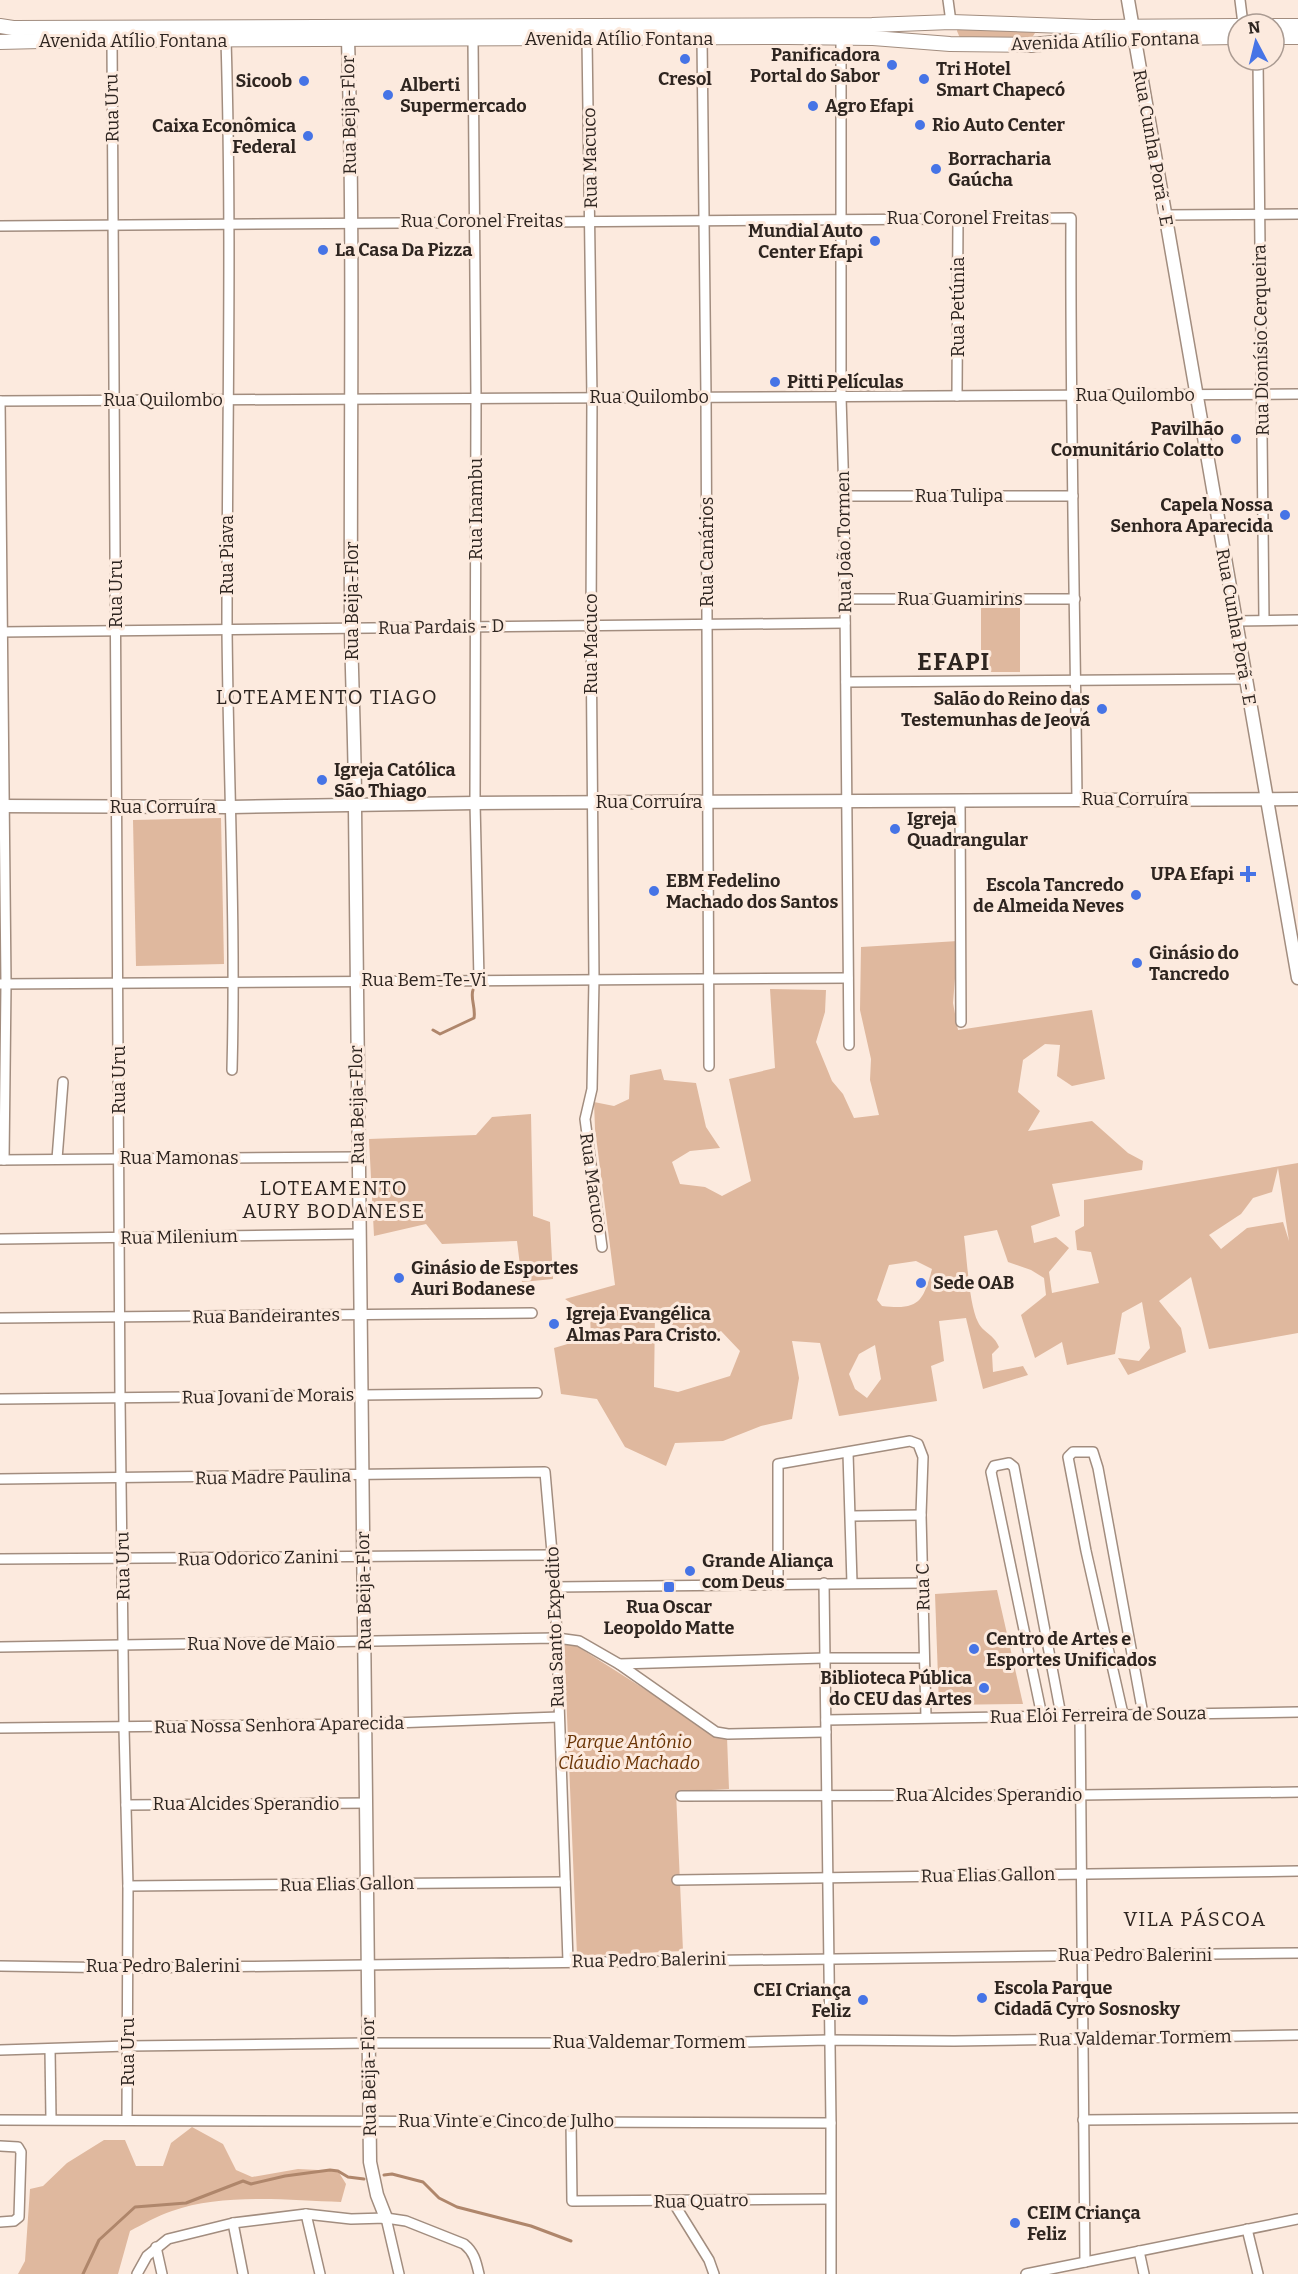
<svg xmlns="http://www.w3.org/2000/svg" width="1298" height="2274" font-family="Bitter,serif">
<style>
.green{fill:#dfb89e;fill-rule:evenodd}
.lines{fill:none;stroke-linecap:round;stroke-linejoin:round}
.stream{stroke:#af866b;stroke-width:3}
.minor-casing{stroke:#a28d7f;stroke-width:12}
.tertiary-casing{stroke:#a28d7f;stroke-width:15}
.secondary-casing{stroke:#a28d7f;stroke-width:16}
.minor{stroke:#fff;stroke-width:9}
.tertiary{stroke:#fff;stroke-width:12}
.secondary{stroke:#fff;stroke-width:14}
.poi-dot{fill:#4674e6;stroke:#fceade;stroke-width:2}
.labels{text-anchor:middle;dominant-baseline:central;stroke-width:6;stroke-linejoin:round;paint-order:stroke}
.street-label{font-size:18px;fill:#2e2520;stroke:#fceade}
.poi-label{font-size:18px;font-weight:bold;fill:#2e2520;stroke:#fceade;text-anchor:start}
.park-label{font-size:18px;font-style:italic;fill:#6a3506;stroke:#fceade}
.neighbourhood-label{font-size:20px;letter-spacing:1.5px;fill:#2e2520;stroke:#fceade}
.district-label{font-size:24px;font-weight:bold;letter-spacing:1.5px;fill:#2e2520;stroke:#fceade}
</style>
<rect width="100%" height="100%" fill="#fceade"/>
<g class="green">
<path d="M958,27L1034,30L1035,33L1031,39L960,38L957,31Z"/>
<rect x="981" y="607" width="39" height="65"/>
<path d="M221,818L224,964L136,966L133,820Z"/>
<path d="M958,941L953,1003L958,1030L1092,1010L1105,1079L1072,1086L1057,1076L1060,1045L1045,1044L1023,1060L1018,1092L1040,1111L1028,1131L1092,1121L1128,1153L1143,1161L1142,1170L1052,1184L1060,1216L1031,1226L1034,1243L1056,1237L1069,1248L1049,1272L1052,1293L1099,1283L1091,1252L1077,1250L1075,1231L1084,1226V1200L1298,1163V1333L1209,1349L1191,1277L1159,1301L1181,1328L1186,1352L1128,1375L1118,1358L1139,1361L1150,1348L1142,1302L1122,1313L1115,1354L1067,1365L1062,1342L1035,1358L1021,1315L1046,1295L1044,1278L1031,1270L1008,1262L997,1230L964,1236C967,1257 969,1305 978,1322C983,1333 994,1334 999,1347L992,1354L993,1372L1023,1366L1028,1375L983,1389L966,1318L939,1321L944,1361L931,1366L937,1401L839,1416L820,1343L792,1341L799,1378L792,1419L761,1426L723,1441L675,1443L666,1466L625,1447L597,1399L561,1394L554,1348L591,1337L590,1316L565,1299L615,1285L595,1129L594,1102L614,1106L629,1099L630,1075L661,1069L664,1080L696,1083L706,1127L720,1148L690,1151L672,1162L680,1184L705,1187L722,1196L751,1181L729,1079L775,1068L770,989L826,990L825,1012L816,1042L832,1081L843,1094L854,1118L879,1115L870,1080L871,1059L860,1010L861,947ZM1278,1168L1289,1241L1283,1222L1247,1228L1221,1249L1209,1235L1241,1214L1253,1198L1272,1192ZM916,1261L932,1269C923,1303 918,1310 882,1306L877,1300L889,1265ZM655,1312L665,1320L677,1340L691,1344L721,1331L740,1351L730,1376L678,1392L654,1387ZM875,1345L881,1379L867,1398L855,1389L849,1374L859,1354Z"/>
<path d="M531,1114L533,1216L550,1222L553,1279L522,1282L517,1241L442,1244L426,1224L374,1236L369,1139L476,1135L492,1117Z"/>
<path d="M997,1590L1023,1704L939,1705L935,1594Z"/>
<path d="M564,1643H572L720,1737H727L729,1789L676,1792L683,1951L577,1956Z"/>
<path d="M192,2127L223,2144L236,2170L252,2177L298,2169L338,2171L346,2184L341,2202C288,2200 222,2193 172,2211C157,2216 143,2224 130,2231L118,2274H18L25,2261L30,2189L43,2186L67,2163L104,2140H125L136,2166H163L171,2143Z"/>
</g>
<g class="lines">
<g class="stream">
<path d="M433,1030L440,1034L474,1018C476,1008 470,998 473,990"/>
<path d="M384,2175L392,2174L423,2182L439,2198L457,2207L531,2226L571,2241"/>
<path d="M83,2274L99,2240L135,2207L186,2203L243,2181L251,2184L285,2176L330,2170L338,2171L348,2177L364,2179"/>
</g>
<defs>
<g id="minor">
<path d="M948,0L951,22"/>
<path d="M1240,0L1243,24"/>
<path d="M702,38L706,397L709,1066"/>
<path d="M841,38V397L844,496L849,1045"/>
<path d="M473,39L476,399L475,803L479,980"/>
<path d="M587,39L592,398L591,625L594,979L592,1089L585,1119L602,1247"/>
<path d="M226,40C232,235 227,430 227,625C228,773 236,921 232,1070"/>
<path d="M112,41L120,1399L124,1728L128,1886L127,2120"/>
<path d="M1258,60L1264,620"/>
<path d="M1165,215L1298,214"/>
<path d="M0,226L1071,218C1070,412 1075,606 1077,800"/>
<path d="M957,396L958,218"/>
<path d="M0,401L1298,394"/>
<path d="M0,401L6,984L4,1160"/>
<path d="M844,496H1073"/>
<path d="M845,599H1075"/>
<path d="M1235,621L1298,620"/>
<path d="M0,632L845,623"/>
<path d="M846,682L1245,679"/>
<path d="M960,800L961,1022"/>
<path d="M0,984L848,978"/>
<path d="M57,1159L63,1082"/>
<path d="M0,1160L357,1157"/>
<path d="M0,1239L359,1234"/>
<path d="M0,1318L532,1313"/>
<path d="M0,1399L537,1393"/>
<path d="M848,1453L852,1583"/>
<path d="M0,1479L545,1472L555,1587L568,1961"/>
<path d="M852,1516L921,1515"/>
<path d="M0,1559L552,1555"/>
<path d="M778,1583V1464L910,1441L918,1444L923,1457L921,1515L926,1717"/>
<path d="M824,1583L831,2123V2274"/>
<path d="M555,1587L923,1583"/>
<path d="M0,1647L557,1638L579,1641L619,1664L716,1732L728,1734L826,1732"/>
<path d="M619,1664L825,1658H924"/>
<path d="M1123,1714L1086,1551L1068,1457L1073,1452H1093L1098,1468L1143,1714"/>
<path d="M1080,1715L1085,2262"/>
<path d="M1042,1716L991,1472L994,1466L1009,1463L1014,1467L1061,1715"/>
<path d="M826,1720L1298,1712"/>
<path d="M0,1728L366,1724L559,1717"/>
<path d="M681,1796L1081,1795L1298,1792"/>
<path d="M126,1805L367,1803"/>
<path d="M677,1880L1298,1871"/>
<path d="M128,1886L565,1882"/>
<path d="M0,1966L129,1968L1298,1953"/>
<path d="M50,2049L51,2119"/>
<path d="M0,2050L128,2046L369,2043H701L829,2040L954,2041L1298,2035"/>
<path d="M0,2120L831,2123"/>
<path d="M1083,2120L1298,2118"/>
<path d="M571,2121L572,2201L830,2199"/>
<path d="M0,2146L18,2147L21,2152L19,2217L14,2221L0,2222"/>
<path d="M673,2202L709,2260L714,2274"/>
<path d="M306,2214L320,2274"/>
<path d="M386,2218L399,2274"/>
<path d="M233,2223L243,2274"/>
<path d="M1247,2229L1258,2274"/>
<path d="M156,2247L162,2274"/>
<path d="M1139,2251L1144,2274"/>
<path d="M137,2274L147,2256L168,2239L233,2223L306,2214L351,2219L386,2218L406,2221L464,2244C474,2252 476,2261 479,2274"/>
<path d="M1026,2274L1298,2219"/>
</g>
<g id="tertiary">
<path d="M1128,0L1298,978"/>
<path d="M348,40C354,236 350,431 351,627C352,687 355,747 355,808C358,1259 366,1710 370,2162L377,2195L386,2218"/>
<path d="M0,806L231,807L475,803L1298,799"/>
</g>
<g id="secondary">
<path d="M0,26L13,28L872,25L951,22L1093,27L1238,26"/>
<path d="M1274,26H1298"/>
<path d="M1274,37H1298"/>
<path d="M0,42L81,40L788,37L873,38L950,44L1031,45L1094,39L1238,37"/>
</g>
</defs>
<use href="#minor" class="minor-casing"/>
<use href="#tertiary" class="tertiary-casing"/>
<use href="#secondary" class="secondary-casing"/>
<use href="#minor" class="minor"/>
<use href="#tertiary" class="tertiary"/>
<use href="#secondary" class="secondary"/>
</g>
<g class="poi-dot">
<circle cx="685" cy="59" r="6"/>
<circle cx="892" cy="65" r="6"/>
<circle cx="924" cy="79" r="6"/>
<circle cx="304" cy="81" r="6"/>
<circle cx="388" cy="95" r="6"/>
<circle cx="813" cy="106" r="6"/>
<circle cx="920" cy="125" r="6"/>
<circle cx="308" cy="136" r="6"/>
<circle cx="936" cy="169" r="6"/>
<circle cx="875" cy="241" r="6"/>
<circle cx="323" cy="250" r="6"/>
<circle cx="775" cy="382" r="6"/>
<circle cx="1236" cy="439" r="6"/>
<circle cx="1285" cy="515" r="6"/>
<circle cx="1102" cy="709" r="6"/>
<circle cx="322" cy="780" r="6"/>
<circle cx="895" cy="829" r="6"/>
<path d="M1245 865h6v6h6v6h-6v6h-6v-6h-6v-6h6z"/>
<circle cx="654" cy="891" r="6"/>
<circle cx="1136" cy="895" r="6"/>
<circle cx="1137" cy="963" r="6"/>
<circle cx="399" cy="1278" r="6"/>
<circle cx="921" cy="1283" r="6"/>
<circle cx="554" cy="1324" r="6"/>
<circle cx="690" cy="1571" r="6"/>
<rect x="663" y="1581" width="12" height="12" rx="3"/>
<circle cx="974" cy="1649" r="6"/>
<circle cx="984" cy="1688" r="6"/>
<circle cx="982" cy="1998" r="6"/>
<circle cx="863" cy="2000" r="6"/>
<circle cx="1015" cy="2223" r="6"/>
</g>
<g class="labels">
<g class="street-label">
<text x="619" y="39">Avenida Atílio Fontana</text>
<text x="133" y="41">Avenida Atílio Fontana</text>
<text transform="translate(1105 41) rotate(-2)">Avenida Atílio Fontana</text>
<text transform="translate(112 108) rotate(-91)">Rua Uru</text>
<text transform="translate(349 115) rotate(-91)">Rua Beija-Flor</text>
<text transform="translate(1153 148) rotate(80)">Rua Cunha Porã - E</text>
<text transform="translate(590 158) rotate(-91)">Rua Macuco</text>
<text x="968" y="218">Rua Coronel Freitas</text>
<text x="482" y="221">Rua Coronel Freitas</text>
<text transform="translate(958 307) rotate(-90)">Rua Petúnia</text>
<text transform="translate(1261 340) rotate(-91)">Rua Dionísio Cerqueira</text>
<text x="1135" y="395">Rua Quilombo</text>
<text x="649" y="397">Rua Quilombo</text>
<text x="163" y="400">Rua Quilombo</text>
<text x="959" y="496">Rua Tulipa</text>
<text transform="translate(476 509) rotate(-90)">Rua Inambu</text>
<text transform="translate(844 542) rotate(-91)">Rua João Tormen</text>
<text transform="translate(707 552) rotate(-90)">Rua Canários</text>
<text transform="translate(227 555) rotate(-90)">Rua Piava</text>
<text transform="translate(116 594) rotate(-90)">Rua Uru</text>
<text x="960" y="599">Rua Guamirins</text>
<text transform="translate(352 601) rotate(-90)">Rua Beija-Flor</text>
<text transform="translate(441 627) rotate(-1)">Rua Pardais - D</text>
<text transform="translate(1236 627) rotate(80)">Rua Cunha Porã - E</text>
<text transform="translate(591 644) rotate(-90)">Rua Macuco</text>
<text x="1135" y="799">Rua Corruíra</text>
<text x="649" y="802">Rua Corruíra</text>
<text x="163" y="807">Rua Corruíra</text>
<text x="424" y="980">Rua Bem-Te-Vi</text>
<text transform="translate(119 1080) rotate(-90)">Rua Uru</text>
<text transform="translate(357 1105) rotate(-91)">Rua Beija-Flor</text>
<text x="179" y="1158">Rua Mamonas</text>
<text transform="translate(593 1183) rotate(82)">Rua Macuco</text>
<text transform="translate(179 1237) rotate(-1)">Rua Milenium</text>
<text transform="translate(266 1316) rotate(-1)">Rua Bandeirantes</text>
<text transform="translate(268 1396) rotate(-1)">Rua Jovani de Morais</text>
<text transform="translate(273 1477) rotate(-1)">Rua Madre Paulina</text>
<text transform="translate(258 1558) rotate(-1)">Rua Odorico Zanini</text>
<text transform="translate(123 1566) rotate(-91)">Rua Uru</text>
<text transform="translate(923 1587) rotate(-91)">Rua C</text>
<text transform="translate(364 1591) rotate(-91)">Rua Beija-Flor</text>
<text transform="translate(555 1627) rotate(-92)">Rua Santo Expedito</text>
<text x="261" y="1644">Rua Nove de Maio</text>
<text transform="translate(1098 1715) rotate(-1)">Rua Elói Ferreira de Souza</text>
<text transform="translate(279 1725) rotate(-1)">Rua Nossa Senhora Aparecida</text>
<text x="989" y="1795">Rua Alcides Sperandio</text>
<text x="246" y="1804">Rua Alcides Sperandio</text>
<text transform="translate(988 1875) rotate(-1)">Rua Elias Gallon</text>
<text transform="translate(347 1884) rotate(-1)">Rua Elias Gallon</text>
<text x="1135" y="1955">Rua Pedro Balerini</text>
<text transform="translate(649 1960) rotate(-1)">Rua Pedro Balerini</text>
<text x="163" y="1966">Rua Pedro Balerini</text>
<text transform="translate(1135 2038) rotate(-1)">Rua Valdemar Tormem</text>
<text x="649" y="2042">Rua Valdemar Tormem</text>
<text transform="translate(128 2052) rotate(-90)">Rua Uru</text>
<text transform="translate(369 2077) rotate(-91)">Rua Beija-Flor</text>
<text x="506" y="2121">Rua Vinte e Cinco de Julho</text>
<text transform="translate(701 2201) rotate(-1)">Rua Quatro</text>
</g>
<g class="poi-label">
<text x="880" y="55" text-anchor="end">Panificadora<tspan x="880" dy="21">Portal do Sabor</tspan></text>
<text x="936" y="69">Tri Hotel<tspan x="936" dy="21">Smart Chapecó</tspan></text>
<text x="685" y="79" text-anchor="middle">Cresol</text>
<text x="292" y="81" text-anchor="end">Sicoob</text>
<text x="400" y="85">Alberti<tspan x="400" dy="21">Supermercado</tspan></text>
<text x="825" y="106">Agro Efapi</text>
<text x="932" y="125">Rio Auto Center</text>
<text x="296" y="126" text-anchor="end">Caixa Econômica<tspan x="296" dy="21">Federal</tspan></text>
<text x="948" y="159">Borracharia<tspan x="948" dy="21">Gaúcha</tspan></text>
<text x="863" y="231" text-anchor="end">Mundial Auto<tspan x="863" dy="21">Center Efapi</tspan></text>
<text x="335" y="250">La Casa Da Pizza</text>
<text x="787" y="382">Pitti Películas</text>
<text x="1224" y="429" text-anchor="end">Pavilhão<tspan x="1224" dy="21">Comunitário Colatto</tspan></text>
<text x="1273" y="505" text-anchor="end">Capela Nossa<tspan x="1273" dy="21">Senhora Aparecida</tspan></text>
<text x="1090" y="699" text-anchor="end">Salão do Reino das<tspan x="1090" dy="21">Testemunhas de Jeová</tspan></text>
<text x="334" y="770">Igreja Católica<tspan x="334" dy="21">São Thiago</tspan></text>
<text x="907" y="819">Igreja<tspan x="907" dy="21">Quadrangular</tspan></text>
<text x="1234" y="874" text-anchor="end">UPA Efapi</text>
<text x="666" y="881">EBM Fedelino<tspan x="666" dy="21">Machado dos Santos</tspan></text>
<text x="1124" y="885" text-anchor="end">Escola Tancredo<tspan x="1124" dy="21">de Almeida Neves</tspan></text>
<text x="1149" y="953">Ginásio do<tspan x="1149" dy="21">Tancredo</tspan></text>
<text x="411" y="1268">Ginásio de Esportes<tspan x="411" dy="21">Auri Bodanese</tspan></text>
<text x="933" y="1283">Sede OAB</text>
<text x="566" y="1314">Igreja Evangélica<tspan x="566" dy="21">Almas Para Cristo.</tspan></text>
<text x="702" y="1561">Grande Aliança<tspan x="702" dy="21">com Deus</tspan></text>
<text x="669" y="1607" text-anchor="middle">Rua Oscar<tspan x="669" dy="21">Leopoldo Matte</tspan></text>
<text x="986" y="1639">Centro de Artes e<tspan x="986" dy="21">Esportes Unificados</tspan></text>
<text x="972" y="1678" text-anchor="end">Biblioteca Pública<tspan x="972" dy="21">do CEU das Artes</tspan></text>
<text x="994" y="1988">Escola Parque<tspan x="994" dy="21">Cidadã Cyro Sosnosky</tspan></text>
<text x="851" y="1990" text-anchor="end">CEI Criança<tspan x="851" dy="21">Feliz</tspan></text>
<text x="1027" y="2213">CEIM Criança<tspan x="1027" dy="21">Feliz</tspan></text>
</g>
<g class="park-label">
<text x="629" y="1742">Parque Antônio<tspan x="629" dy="21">Cláudio Machado</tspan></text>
</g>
<g class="neighbourhood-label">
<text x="327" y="697">LOTEAMENTO TIAGO</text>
<text x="334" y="1188">LOTEAMENTO<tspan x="334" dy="23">AURY BODANESE</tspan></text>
<text x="1195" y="1919">VILA PÁSCOA</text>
</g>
<g class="district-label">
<text x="954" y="662">EFAPI</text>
</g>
</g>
<g transform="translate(1256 42) rotate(353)"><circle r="28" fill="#fceade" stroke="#aa9b92" stroke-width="1.5"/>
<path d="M0-4.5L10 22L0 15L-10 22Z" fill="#4674e6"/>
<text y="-9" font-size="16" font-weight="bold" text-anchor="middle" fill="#2e2520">N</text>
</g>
</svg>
